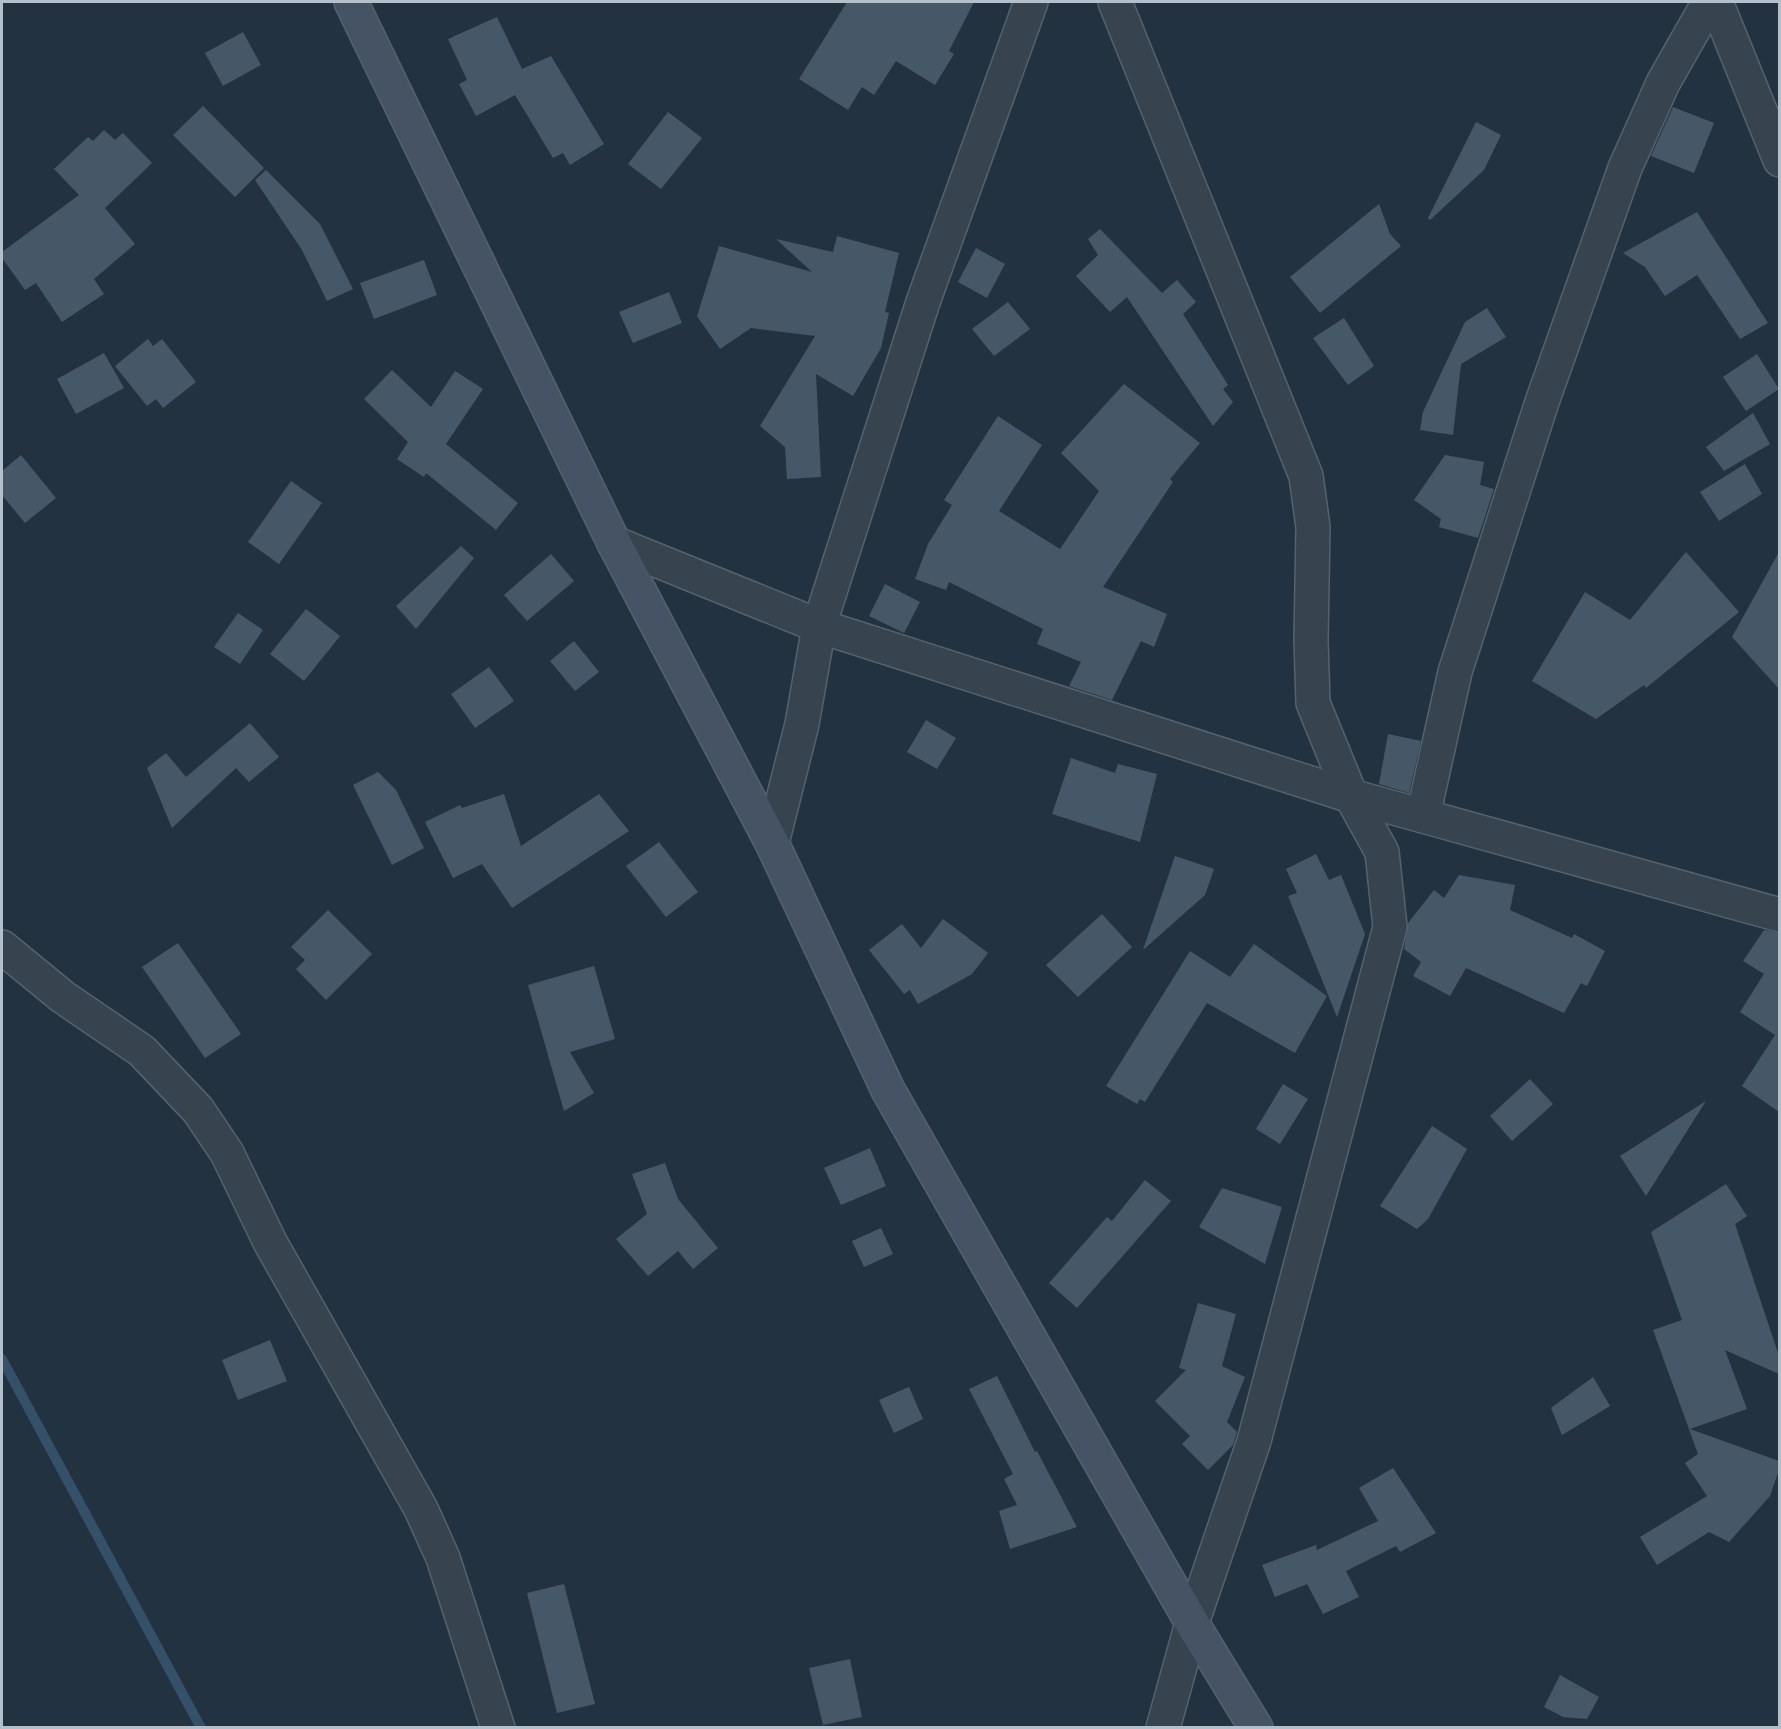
<svg xmlns="http://www.w3.org/2000/svg" width="1781" height="1729" font-family="'Titillium Web',sans-serif">
<style>
.lines{fill:none;stroke-linecap:round;stroke-linejoin:round}
.stream{stroke:#355069;stroke-width:10}
.building{fill:#465867}
.street-casing{stroke:#55626e;stroke-width:36}
.secondary-casing{stroke:#55626e;stroke-width:36}
.street{stroke:#374450;stroke-width:33}
.secondary{stroke:#455364;stroke-width:33}
</style>
<rect width="100%" height="100%" fill="#233241"/>
<g class="lines">
<path class="stream" d="M2,1359L201,1728"/>
</g>
<g class="building">
<path d="M847,2H974L949,51L954,54L935,85L896,61L874,95L862,87L848,110L799,79Z"/>
<path d="M497,17L522,69L551,56L604,144L570,165L563,153L553,158L515,95L476,116L459,84L467,80L448,39Z"/>
<path d="M243,32L261,65L223,86L205,53Z"/>
<path d="M203,106L264,168L235,197L173,135Z"/>
<path d="M1673,107L1714,123L1694,173L1651,156Z"/>
<path d="M668,112L702,138L661,189L628,164Z"/>
<path d="M1476,122L1501,135L1484,170L1430,220L1428,218Z"/>
<path d="M104,130L115,140L123,133L152,163L105,208L135,244L94,279L104,294L62,322L36,283L25,290L2,258V252L79,195L54,169L88,137L93,141Z"/>
<path d="M266,170L320,224L353,289L327,301L302,250L255,180Z"/>
<path d="M1379,204L1390,234L1401,246L1320,313L1290,277Z"/>
<path d="M1697,212L1768,323L1740,339L1697,275L1665,296L1645,267L1623,253Z"/>
<path d="M1100,229L1162,293L1177,280L1196,302L1183,314L1228,385L1223,389L1233,402L1213,426L1127,297L1110,312L1076,276L1098,255L1088,239Z"/>
<path d="M837,236L899,253L885,312L889,313L881,348L853,396L816,374L821,477L787,479L785,447L760,426L815,336L751,328L720,349L697,316L719,246L812,272L776,239L833,252Z"/>
<path d="M976,248L1005,264L987,298L958,282Z"/>
<path d="M424,260L437,295L374,319L360,283Z"/>
<path d="M669,292L682,323L633,343L619,312Z"/>
<path d="M1008,302L1030,329L994,356L972,329Z"/>
<path d="M1487,308L1506,337L1461,364L1453,435L1420,430L1423,412L1465,322Z"/>
<path d="M1344,318L1374,366L1348,385L1313,338Z"/>
<path d="M148,339L153,346L162,339L196,382L163,408L156,399L147,406L115,366Z"/>
<path d="M104,353L124,388L76,414L57,379Z"/>
<path d="M1757,354L1779,389L1746,411L1723,377Z"/>
<path d="M392,370L431,407L455,371L483,389L446,444L518,503L496,530L426,473L424,477L397,459L408,442L364,399Z"/>
<path d="M1124,384L1200,443L1170,479L1173,482L1103,587L1167,614L1154,647L1141,641L1112,700L1069,686L1081,662L1037,644L1043,629L949,582L946,590L915,579L928,544L952,505L944,500L998,416L1042,445L999,511L1060,549L1099,491L1061,453Z"/>
<path d="M1753,413L1770,444L1724,471L1706,447Z"/>
<path d="M21,455L56,498L25,523L2,495V471Z"/>
<path d="M1445,455L1484,462L1480,485L1494,489L1478,538L1439,527L1441,519L1414,500Z"/>
<path d="M1745,464L1762,494L1719,521L1700,492Z"/>
<path d="M291,481L322,503L279,564L248,542Z"/>
<path d="M461,546L474,558L416,629L396,606Z"/>
<path d="M1686,552L1739,612L1646,688L1644,685L1596,719L1532,681L1585,592L1630,620Z"/>
<path d="M1779,552V689L1732,637Z"/>
<path d="M551,554L574,581L527,621L504,595Z"/>
<path d="M885,584L920,602L904,633L869,616Z"/>
<path d="M306,609L340,636L304,681L270,654Z"/>
<path d="M238,613L263,630L240,664L214,647Z"/>
<path d="M574,641L599,672L575,691L550,661Z"/>
<path d="M489,667L514,701L475,728L451,694Z"/>
<path d="M926,720L956,738L937,769L907,752Z"/>
<path d="M250,723L279,757L249,782L236,768L172,828L147,768L166,753L186,777Z"/>
<path d="M1388,734L1421,741L1409,793L1379,784Z"/>
<path d="M1071,758L1115,773L1118,764L1157,774L1140,842L1052,814Z"/>
<path d="M378,772L396,790L424,848L392,865L353,785Z"/>
<path d="M504,794L521,846L599,794L629,831L512,908L482,864L453,878L425,822L460,805L462,808Z"/>
<path d="M659,842L698,892L666,917L626,866Z"/>
<path d="M1316,854L1329,880L1341,875L1365,934L1337,1017L1288,896L1297,893L1286,869Z"/>
<path d="M1175,856L1214,869L1205,895L1143,950Z"/>
<path d="M1459,875L1515,885L1510,910L1572,938L1574,934L1605,951L1587,986L1581,983L1564,1013L1466,968L1450,996L1413,976L1421,962L1404,949L1408,923L1434,890L1444,898Z"/>
<path d="M328,910L372,954L326,1000L296,969L305,960L291,947Z"/>
<path d="M1102,914L1132,947L1078,997L1046,965Z"/>
<path d="M943,919L988,953L972,974L918,1004L910,990L904,994L869,950L902,924L921,948Z"/>
<path d="M1764,930L1779,933V1112L1742,1086L1775,1035L1740,1012L1764,974L1743,961Z"/>
<path d="M178,943L241,1034L205,1058L142,967Z"/>
<path d="M1254,944L1327,996L1295,1053L1207,1003L1145,1102L1140,1099L1137,1104L1106,1086L1190,951L1230,977Z"/>
<path d="M594,966L615,1039L570,1052L594,1093L564,1111L528,985Z"/>
<path d="M1530,1079L1553,1104L1512,1141L1490,1116Z"/>
<path d="M1283,1084L1308,1099L1280,1144L1256,1129Z"/>
<path d="M1706,1101L1646,1196L1620,1156Z"/>
<path d="M1432,1126L1467,1149L1428,1219L1417,1229L1380,1206Z"/>
<path d="M870,1148L886,1186L841,1205L824,1168Z"/>
<path d="M665,1163L678,1199L718,1248L693,1269L678,1251L648,1276L616,1239L647,1214L632,1174Z"/>
<path d="M1145,1180L1171,1201L1077,1308L1049,1283L1107,1217L1112,1221Z"/>
<path d="M1726,1184L1747,1216L1735,1224L1779,1356V1374L1725,1350L1747,1409L1690,1429L1779,1461V1470L1770,1496L1729,1542L1709,1532L1657,1565L1640,1537L1707,1496L1685,1463L1698,1454L1653,1330L1682,1320L1651,1232Z"/>
<path d="M1222,1188L1282,1207L1265,1264L1199,1227Z"/>
<path d="M881,1228L893,1254L864,1267L852,1241Z"/>
<path d="M1198,1303L1236,1314L1222,1366L1245,1377L1227,1422L1237,1432L1233,1445L1208,1470L1182,1444L1190,1436L1155,1401L1186,1370L1179,1368Z"/>
<path d="M270,1340L287,1381L238,1400L222,1360Z"/>
<path d="M997,1376L1035,1452L1037,1451L1077,1527L1010,1549L999,1511L1017,1505L1004,1479L1013,1474L969,1389Z"/>
<path d="M1593,1377L1610,1406L1562,1435L1551,1408Z"/>
<path d="M909,1387L923,1419L894,1433L879,1400Z"/>
<path d="M1393,1468L1436,1533L1400,1552L1396,1546L1346,1571L1359,1597L1323,1614L1307,1584L1275,1597L1262,1565L1316,1545L1317,1550L1378,1521L1359,1488Z"/>
<path d="M564,1584L595,1704L557,1713L527,1593Z"/>
<path d="M850,1659L862,1717L823,1725L809,1668Z"/>
<path d="M1560,1675L1599,1697L1587,1719L1563,1717L1544,1707Z"/>
</g>
<g class="lines">
<defs>
<g id="street">
<path d="M1115,2L1306,476L1313,527L1311,640L1313,703L1351,796L1382,852L1390,927L1254,1441L1192,1623L1163,1728"/>
<path d="M1716,2L1780,160"/>
<path d="M614,543L819,626L1351,796L1780,915"/>
<path d="M1423,816L1455,672L1542,402L1625,168L1663,83L1709,2"/>
<path d="M772,843L802,724L819,626L923,302L1031,2"/>
<path d="M2,947L63,997L142,1051L198,1110L227,1153L270,1242L421,1509L443,1558L498,1728"/>
</g>
<path id="secondary" d="M351,2L614,543L772,843L888,1090L1192,1623L1256,1728"/>
</defs>
<use href="#street" class="street-casing"/>
<use href="#secondary" class="secondary-casing"/>
<use href="#street" class="street"/>
<use href="#secondary" class="secondary"/>
</g>
<rect width="1781" height="1729" fill="none" stroke="#b3bfcb" stroke-width="6"/>
</svg>
